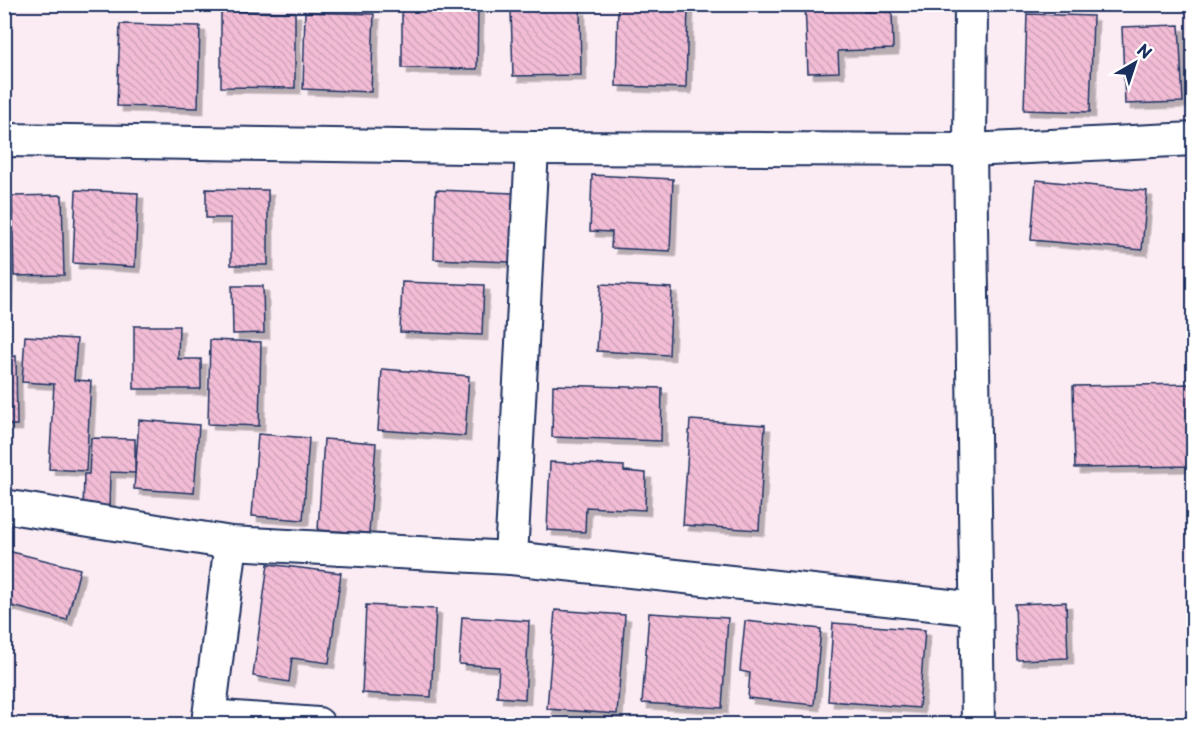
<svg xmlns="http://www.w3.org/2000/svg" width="1198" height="729" font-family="'Playpen Sans',sans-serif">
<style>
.building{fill:url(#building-back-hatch);stroke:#1b2f5e;stroke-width:1.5;filter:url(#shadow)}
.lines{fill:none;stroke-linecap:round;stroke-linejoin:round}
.street-casing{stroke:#1b2f5e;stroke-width:36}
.street{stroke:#fff;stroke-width:32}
</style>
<defs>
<pattern id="building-back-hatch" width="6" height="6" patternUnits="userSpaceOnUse" patternTransform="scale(1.5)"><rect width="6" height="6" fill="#f2bcd5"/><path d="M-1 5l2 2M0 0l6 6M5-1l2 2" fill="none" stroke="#cfa2b9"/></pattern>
<filter id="shadow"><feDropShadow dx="5.5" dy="5.5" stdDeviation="0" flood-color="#0004"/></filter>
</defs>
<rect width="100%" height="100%" fill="#fbebf2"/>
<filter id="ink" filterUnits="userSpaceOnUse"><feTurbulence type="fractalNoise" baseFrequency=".0167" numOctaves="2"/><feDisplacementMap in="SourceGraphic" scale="12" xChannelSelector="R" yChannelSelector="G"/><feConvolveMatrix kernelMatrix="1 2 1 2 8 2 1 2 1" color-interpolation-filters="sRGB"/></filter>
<g filter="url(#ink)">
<g class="building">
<path d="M618,4L688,5L686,88L616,86Z"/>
<path d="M805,4H864V12H892L893,49L838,51L839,72L808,73Z"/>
<path d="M402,7L478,8L477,69L402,68Z"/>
<path d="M580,9L581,75L513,76L511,10Z"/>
<path d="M221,11L295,12V88L221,87Z"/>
<path d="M305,12L374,14L371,92L303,89Z"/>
<path d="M1027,14L1093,16L1090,112L1024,110Z"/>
<path d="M120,24L200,26L198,108L117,106Z"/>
<path d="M1179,25L1183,102L1125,104L1122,27Z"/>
<path d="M592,175L673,179L670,251L611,248L612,232L590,231Z"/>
<path d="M1036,180L1147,191L1142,250L1031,240Z"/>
<path d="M206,189L268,190V265H231V218H206Z"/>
<path d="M76,190L138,193L135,267L73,263Z"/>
<path d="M436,190L513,193L510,262L434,259Z"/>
<path d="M62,195L64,275L14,276L12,196Z"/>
<path d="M4,200L11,201L6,311H4Z"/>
<path d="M402,282L484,285L482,335L400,332Z"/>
<path d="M601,284L672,288L669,355L597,351Z"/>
<path d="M232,286H263L264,333L233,334Z"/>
<path d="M134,326H179L178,359H201V389H134Z"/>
<path d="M25,336L77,339L74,380L91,381L86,471L49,469L54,384L22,382Z"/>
<path d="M210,340L261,342L259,426L208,424Z"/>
<path d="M4,356H16L17,425H4Z"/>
<path d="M382,369L469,376L465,436L378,430Z"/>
<path d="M1194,384V466L1075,468L1073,386Z"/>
<path d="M553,385L662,388L661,441L552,437Z"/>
<path d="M139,420L199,425L194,493L134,489Z"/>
<path d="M690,420L765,425L759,530L683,525Z"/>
<path d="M258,434L309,438L303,520L252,516Z"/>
<path d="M91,438L135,439V473L110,472L109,512H83L84,474H89Z"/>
<path d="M324,439L376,443L369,533L318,530Z"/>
<path d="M550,462L624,466V471L646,473L645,510L586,507L585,532L547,530Z"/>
<path d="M4,550L80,569L67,620L4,604Z"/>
<path d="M268,564L341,573L329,663L292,658L289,682L253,676Z"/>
<path d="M1066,602L1068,658L1017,660L1015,604Z"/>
<path d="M366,605L436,609L431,697L362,693Z"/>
<path d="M555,610L625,615L617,714L547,709Z"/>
<path d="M649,613L728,618L722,708L642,703Z"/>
<path d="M462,617L529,621L525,699L497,697L499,667L459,664Z"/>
<path d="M745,621L821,629L814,705L748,698L750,673L740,671Z"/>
<path d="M833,623L925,630L919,708L828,701Z"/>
</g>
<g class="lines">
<defs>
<g id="street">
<path d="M971,4L970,150L978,724"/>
<path d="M4,140L532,148L970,150L1194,139"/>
<path d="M4,506L231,543L511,558L977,609"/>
<path d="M511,558L532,148"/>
<path d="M209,716L318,724"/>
<path d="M208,724L231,543"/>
</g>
</defs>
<use href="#street" class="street-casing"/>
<use href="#street" class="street"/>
</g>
</g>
<rect width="1198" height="729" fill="none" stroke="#fff" stroke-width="24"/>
<rect x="12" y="12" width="1174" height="705" fill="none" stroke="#1b2f5e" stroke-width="2" filter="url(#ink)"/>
<g transform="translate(1135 63) rotate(39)" stroke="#ffffff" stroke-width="4.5" paint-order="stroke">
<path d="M0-4.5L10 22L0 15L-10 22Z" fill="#1b2f5e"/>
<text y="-9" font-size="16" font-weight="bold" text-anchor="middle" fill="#1b2f5e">N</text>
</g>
</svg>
